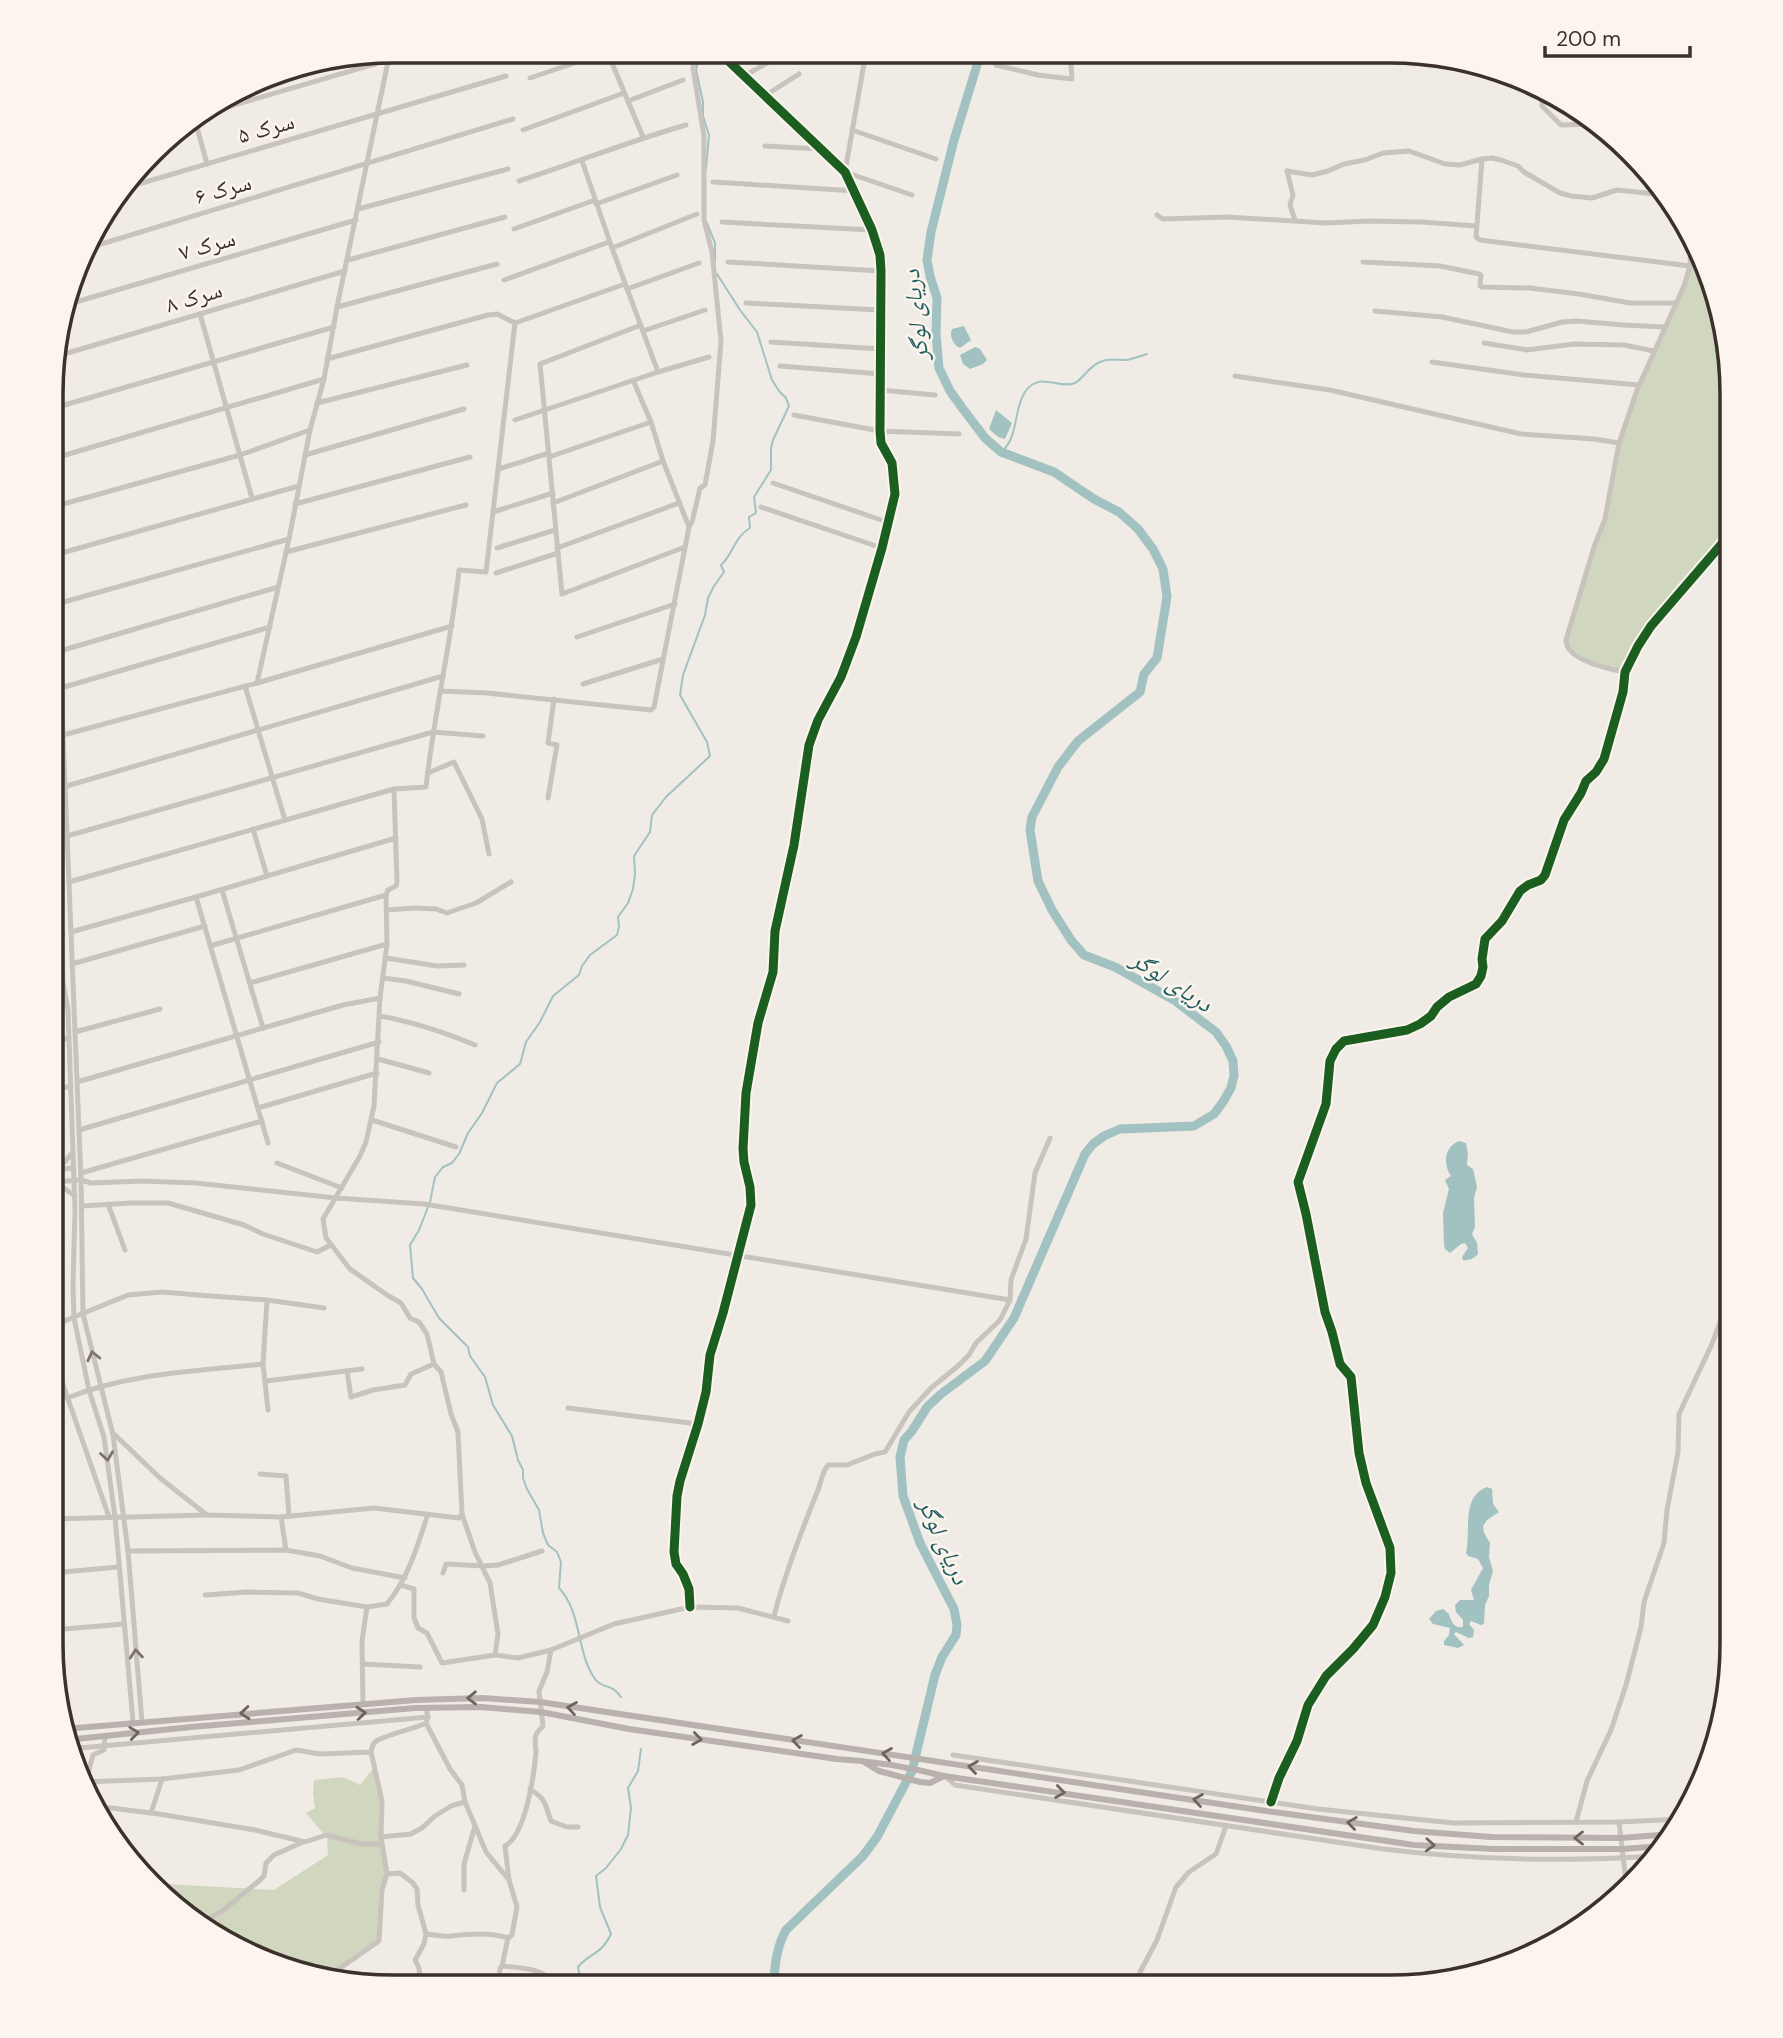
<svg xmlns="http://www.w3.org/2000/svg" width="1783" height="2038" font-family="'DM Sans','Noto Naskh Arabic',sans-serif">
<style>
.green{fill:#d1d6bf}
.water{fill:#a1c2c1}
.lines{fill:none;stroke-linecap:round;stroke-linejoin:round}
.stream{stroke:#a1c2c1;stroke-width:2}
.river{stroke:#a1c2c1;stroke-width:9}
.minor{stroke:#c9c3be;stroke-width:5}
.major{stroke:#b8b1ad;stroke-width:6}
.cycleway-casing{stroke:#fbf5ee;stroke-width:13}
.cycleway{stroke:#1b5e20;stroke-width:9}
.oneway{stroke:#7b726d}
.oneway2{stroke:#6d645f}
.labels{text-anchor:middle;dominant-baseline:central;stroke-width:5;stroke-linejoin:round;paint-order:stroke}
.street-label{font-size:23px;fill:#3b302b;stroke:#fbf5ee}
.water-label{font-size:24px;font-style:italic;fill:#1f5a5e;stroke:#fbf5ee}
.rim{fill:none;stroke:#3b302b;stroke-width:3.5}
</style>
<rect width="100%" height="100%" fill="#f0ebe5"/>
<g class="green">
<path d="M1691,237L1714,284L1732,372V532L1651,626L1625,672L1582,660L1570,652L1566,640L1605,519L1619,443L1637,390L1690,266Z"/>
<path d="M375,1766L382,1801L381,1837L387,1874L382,1890L379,1941L328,1979L305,1975L223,1941L148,1883L274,1890L328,1855L327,1838L306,1813L315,1808L313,1794L314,1780L343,1777L360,1785Z"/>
</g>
<g class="water">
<path d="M964,326L971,340L960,348C953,345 949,336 952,329Z"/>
<path d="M975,347L980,349L987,360L983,364L970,369L963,364L960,355Z"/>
<path d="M996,410L1012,423L1005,439L998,437L989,429Z"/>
<path d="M1459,1141L1466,1143L1468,1154L1467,1165L1473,1169L1477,1187L1474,1198L1475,1227L1472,1234L1477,1243L1478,1254C1475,1258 1468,1261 1463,1260L1462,1257L1468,1248L1465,1243L1461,1244L1450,1253L1445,1249L1444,1245L1443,1213L1449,1189L1445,1180L1451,1176C1443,1164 1444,1147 1459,1141Z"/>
<path d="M1487,1487L1492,1489L1493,1504L1499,1512L1487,1520L1483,1526L1484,1533L1490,1543L1489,1557L1493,1571L1489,1585V1596L1485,1605L1484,1624L1481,1625L1471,1621L1469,1624L1474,1630L1473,1637L1469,1638L1456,1632L1454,1634L1464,1645L1458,1648L1444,1645V1641L1449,1635L1450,1628L1433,1624L1429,1619L1436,1611L1443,1609L1449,1614C1451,1621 1454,1629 1463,1627V1620L1456,1612L1455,1605L1460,1600H1474L1471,1590L1483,1568L1478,1559L1468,1556L1466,1553C1471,1532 1461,1496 1487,1487Z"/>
</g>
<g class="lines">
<g class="stream">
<path d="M704,52L698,61L696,70L703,102V116L709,135L706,169"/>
<path d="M707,223L715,243V262"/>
<path d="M1001,452C1019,438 1013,410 1025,392C1040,370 1059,390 1075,383C1084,378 1088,367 1100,362C1109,358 1116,360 1126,360C1133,359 1140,356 1147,354"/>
<path d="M430,1202L435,1177L443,1167L452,1163L459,1154L468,1133L482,1113L497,1083L520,1064L526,1042L540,1022L553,996L579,975L582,966L590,955L617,935L619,927L618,917L628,903L633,889L635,874L634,856L650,832L652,815L666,797L710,756L707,742L680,695L683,675L705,615L708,598L714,586L724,572L721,565C733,555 734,537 750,528L749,517L756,513L754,497L771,470V448L773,440L789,406L786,398L779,391L772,380L757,332L740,310L717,274"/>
<path d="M428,1207L419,1230L410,1245L413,1278L422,1289L439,1318L468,1347L470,1356L485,1377L493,1405L512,1436L518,1460L523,1470V1478L527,1489L539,1510L543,1533L548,1545L557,1552L561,1562L559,1588C582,1612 576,1652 595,1679C602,1689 612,1683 621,1697"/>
<path d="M582,1987L578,1967C591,1952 601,1955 611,1934L600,1907L596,1876L606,1868L621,1849L628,1835L631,1808L628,1788L638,1771L641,1749"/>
</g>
<path class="river" d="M773,1987C775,1966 776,1948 786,1930L863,1856L877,1837L912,1771L935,1675L942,1657L956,1635L957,1625L954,1609L920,1543L903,1496L900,1457L904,1440L912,1431L927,1407L941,1394L985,1361L1014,1318L1085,1154L1093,1144L1104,1136L1120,1129L1194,1126L1214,1114L1223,1102L1231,1088L1234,1076L1233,1061L1226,1046L1216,1032L1174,1000L1115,967L1084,955L1071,940L1052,910L1038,881L1030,830L1032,817L1058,767L1078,741L1140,692L1144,674L1157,658L1167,597L1163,569L1153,549L1138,529L1119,512L1094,499L1054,472L1001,452L985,438L963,409L950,391L939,368L936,334L937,298L930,276L927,260L931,232L954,140L981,52"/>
<g class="minor">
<path d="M607,51L643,137"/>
<path d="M866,52L845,172L912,195"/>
<path d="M1000,52L996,65L1038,75L1072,79L1070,53"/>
<path d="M609,58L627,51"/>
<path d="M744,76L780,56"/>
<path d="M530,78L607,52"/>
<path d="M1543,91L1542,106L1561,125L1594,124"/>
<path d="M766,95L799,74"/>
<path d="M628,101L683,80"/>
<path d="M207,113L419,51"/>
<path d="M195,120L207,164"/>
<path d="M523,130L624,93"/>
<path d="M852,130L936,159"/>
<path d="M765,146L821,149"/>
<path d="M1482,159L1476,237L1480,240L1690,266"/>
<path d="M1287,171L1312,175L1328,171L1344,164L1365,160L1383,153L1409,151L1445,164L1460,165L1482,159L1492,158L1501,160L1518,166L1524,172L1560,193L1571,196L1592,198L1617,190L1666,195"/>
<path d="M1287,171L1293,195L1290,205L1295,220"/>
<path d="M519,181C575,163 630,141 686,125"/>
<path d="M713,182L855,191"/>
<path d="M125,188L506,76"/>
<path d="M596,204L677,175"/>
<path d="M358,209L508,169"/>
<path d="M1157,215L1163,219L1227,217L1326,223L1369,221L1421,222L1476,226"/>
<path d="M722,222L872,230"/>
<path d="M514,229L595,200"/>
<path d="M88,248L513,119"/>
<path d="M612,248L697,214"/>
<path d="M348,260L505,217"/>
<path d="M728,262L881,271"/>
<path d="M1363,262L1440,266L1479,274L1481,275L1480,286L1482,287L1530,288L1579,294L1630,303H1675"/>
<path d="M504,280L609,242"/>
<path d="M627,289L699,263"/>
<path d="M746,303L879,310"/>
<path d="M69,304L356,220"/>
<path d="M337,307L497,264"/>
<path d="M1375,311L1442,317L1513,332H1526L1562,322L1577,321L1623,325L1665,327"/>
<path d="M200,314L252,498"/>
<path d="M641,325L540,364L562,594L685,547"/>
<path d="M643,331L705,310"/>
<path d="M771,342L881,349"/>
<path d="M1484,343L1527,350L1574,344L1624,345L1654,351"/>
<path d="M54,357L345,271"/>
<path d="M327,359L488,315L497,314L515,323L625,284"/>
<path d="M1432,362L1524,375L1639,385"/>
<path d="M780,366L881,374"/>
<path d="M658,372L709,357"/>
<path d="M1235,376L1330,390L1521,434L1594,439L1619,443"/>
<path d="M633,380L651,422L663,461L689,527"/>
<path d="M881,390L935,395"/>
<path d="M317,403L467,365"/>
<path d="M54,408L334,327"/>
<path d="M794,415L880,431L959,434"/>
<path d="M515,420L658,372L612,248L582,161"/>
<path d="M54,427L63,735L81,1180L83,1314L113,1435L128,1551L142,1722"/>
<path d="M305,455L464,409"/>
<path d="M549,457L651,422"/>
<path d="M55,458L324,379"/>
<path d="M499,469L549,453"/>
<path d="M773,483L887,522"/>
<path d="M553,503L663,461"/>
<path d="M295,504L470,457"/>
<path d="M56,506L240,455L310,430"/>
<path d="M761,507L882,548"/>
<path d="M493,512L553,493"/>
<path d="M497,548L555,530"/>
<path d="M557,548L679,503"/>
<path d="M286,552L466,505"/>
<path d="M58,554L299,486"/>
<path d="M496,573L558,553"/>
<path d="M53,605L289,539"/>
<path d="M53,617L63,983L68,1010L75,1210L73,1286L74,1318L89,1390L104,1437L115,1517L133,1722"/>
<path d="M577,637L675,604"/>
<path d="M60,651L278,587"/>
<path d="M1625,672C1609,669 1566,660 1566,640L1594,547L1605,519L1619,443L1637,390L1684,286L1690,266L1691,237"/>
<path d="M257,683L289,539L310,430L324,379L337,307L390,52"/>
<path d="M583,684L663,659"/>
<path d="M245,686L285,820"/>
<path d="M61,688L270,627"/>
<path d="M440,691L487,693L651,710L654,707L689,527L692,522L700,488L705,485L713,441L721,341L712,252L704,220V136L693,68L696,52"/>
<path d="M63,735L257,683L452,626"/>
<path d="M428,773L454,762L482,819L489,854"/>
<path d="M53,790L443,676"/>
<path d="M548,798L557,745L548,743L554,699"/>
<path d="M253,829L267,876"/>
<path d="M67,836L433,732L483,736"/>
<path d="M69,882L394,789"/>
<path d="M222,890L263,1028"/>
<path d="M196,897L268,1143"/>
<path d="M387,910L414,908L436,909L447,913L476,903L511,882"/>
<path d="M71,932L196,897L396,838"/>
<path d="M53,937L63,934"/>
<path d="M210,946L386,895"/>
<path d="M386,958L437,966L464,965"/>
<path d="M72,964L205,926"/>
<path d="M383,978L406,981L459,994"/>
<path d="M250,983L387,944"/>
<path d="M53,986L63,983"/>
<path d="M380,1016C414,1022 444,1032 475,1045"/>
<path d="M75,1032L160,1009"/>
<path d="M53,1042L69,1038"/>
<path d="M378,1059L429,1073"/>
<path d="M77,1082L291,1020L343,1005L380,998"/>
<path d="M52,1090L71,1086"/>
<path d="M258,1108L377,1073"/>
<path d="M372,1120L456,1147"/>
<path d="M79,1130L379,1042"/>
<path d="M277,1163L342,1188"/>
<path d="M56,1168L63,1164L73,1152"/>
<path d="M52,1170L74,1168"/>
<path d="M81,1173L262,1121"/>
<path d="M52,1182L81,1180L91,1183L142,1181L196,1183L336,1198L424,1204L1010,1300"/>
<path d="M54,1183L61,1186L75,1196"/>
<path d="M108,1204L125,1250"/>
<path d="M82,1206L131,1203H168L244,1225L263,1234L317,1252L331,1245"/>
<path d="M52,1326L128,1295L162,1292L198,1295L267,1300L324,1308"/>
<path d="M52,1353L109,1517"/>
<path d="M263,1364L268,1410"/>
<path d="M347,1371L351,1397L373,1390L405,1385L411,1374L434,1364"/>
<path d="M266,1381L362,1369"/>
<path d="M67,1398C129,1373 197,1371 263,1364L267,1300"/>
<path d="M568,1408L698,1424"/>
<path d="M114,1434L160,1478L207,1515L281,1517L374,1508L459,1518L462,1514"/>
<path d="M260,1474L286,1476L289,1516"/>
<path d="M281,1517L286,1550"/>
<path d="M52,1519L207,1515"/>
<path d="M128,1551L286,1550L320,1556L352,1568L405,1578"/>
<path d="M52,1573L119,1567"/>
<path d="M443,1573L446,1564L483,1566L498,1565L542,1551"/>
<path d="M401,1585L414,1589V1618L418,1628L427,1633L442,1663L495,1655L518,1658L551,1650L614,1624L690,1607L738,1608L788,1621"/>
<path d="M205,1595L247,1592L298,1593L318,1599L367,1607L387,1604C409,1577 417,1546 428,1514"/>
<path d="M690,1607L689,1589L683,1574L676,1564L674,1552L677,1496L680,1481L698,1424L706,1392L710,1355L723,1313L751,1205L750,1187L744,1162L743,1149L746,1093L758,1023L773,972L775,931L794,845L809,745L818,720L841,677L856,637L882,548L895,494L892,463L881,443L880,431L881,271L880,255L872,230L845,172L719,52"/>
<path d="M774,1616C785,1573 801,1532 818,1490C821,1482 822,1472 828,1465H847L875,1454L885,1452L909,1412L931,1388L958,1366L969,1355L976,1343L1000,1320L1010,1300L1011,1280L1026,1239L1035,1173L1050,1138"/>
<path d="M52,1630L124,1624"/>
<path d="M495,1655L498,1634L490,1583L475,1552L462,1514L458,1432L451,1414L441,1372L434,1364L427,1334L419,1322L410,1318L401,1303L387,1295L350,1269L326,1238L323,1219L360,1156L366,1142L374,1106L380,998L387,944L386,895L388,890L396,886L397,882L394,789L426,787C434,714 451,643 459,570L486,572L515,323"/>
<path d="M362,1664L420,1667"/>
<path d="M363,1704L362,1641L367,1607"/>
<path d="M426,1723L450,1769L462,1785L465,1802L486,1852L509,1880"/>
<path d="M68,1749L428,1717"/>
<path d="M953,1755L1318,1809L1453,1823L1619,1822L1683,1819"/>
<path d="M946,1777L955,1785L1383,1849C1473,1860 1564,1862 1655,1856"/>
<path d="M83,1782L162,1779L239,1770L296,1750L320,1754L371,1752"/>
<path d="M85,1785L93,1755L104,1750L105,1737"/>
<path d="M530,1789C548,1801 544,1803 551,1821L567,1827H578"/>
<path d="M1271,1802L1279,1778L1297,1741L1308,1705L1326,1676L1353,1649L1373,1625L1385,1597L1391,1573L1390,1548L1366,1483L1359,1453L1351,1377L1340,1364L1332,1332L1325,1312L1306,1214L1298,1182L1326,1104L1330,1061L1336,1049L1344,1041L1407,1030L1420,1024L1431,1016L1437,1007L1449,997L1476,984L1481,976L1483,967L1482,959L1485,939L1502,921L1520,891L1528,885L1541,880L1545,875L1564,820L1581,793L1586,781L1596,772L1604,759L1623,692L1625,672L1638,646L1651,626L1732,532"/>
<path d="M95,1806L159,1814L255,1830L305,1842L326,1835L362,1844H376L382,1846"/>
<path d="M151,1813L162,1779"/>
<path d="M1576,1822L1587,1781L1611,1730L1626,1685L1641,1627L1644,1602L1664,1543L1667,1510L1678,1452L1679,1414L1712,1344L1732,1289"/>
<path d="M1619,1822L1627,1890"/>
<path d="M381,1837L411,1834L422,1828L435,1816L451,1806L465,1802"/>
<path d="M387,1874L400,1873L413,1883L417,1889L418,1905L426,1934L424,1944L415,1960L419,1968L421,1987"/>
<path d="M464,1890V1864L475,1826"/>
<path d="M199,1923L221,1912L260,1880L264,1876L266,1863L274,1855L303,1842"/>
<path d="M426,1934C434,1935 443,1937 450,1936C470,1934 489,1932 508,1938L512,1935L517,1907L509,1880L505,1846C526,1834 534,1775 536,1752C536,1747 534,1740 536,1735C537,1732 540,1729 543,1726L539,1691L547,1672L551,1650"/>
<path d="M502,1966C524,1968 545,1968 558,1987"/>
<path d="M328,1979L336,1971L379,1941L382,1890L387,1874L381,1837L382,1801L371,1752C372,1748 372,1745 375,1742C381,1736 414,1729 426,1723L428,1717L426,1708"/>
<path d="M356,1984H358"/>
<path d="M498,1987L500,1969L502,1966L508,1938"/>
<path d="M1138,1987L1140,1972L1157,1940L1176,1887L1189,1872L1216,1854L1226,1826"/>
</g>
<g class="major">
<path d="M64,1729L416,1700L483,1698L540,1702L1266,1811L1414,1831L1491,1837L1621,1838L1672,1834"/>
<path d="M66,1740L191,1727L415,1708L481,1707L541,1712L629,1729L837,1759C873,1761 908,1767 944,1776L1414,1845L1494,1849H1622L1663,1846"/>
<path d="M864,1762L879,1771L920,1782L930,1783L944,1776"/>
</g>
<defs>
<g id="cycleway">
<path d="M690,1607L689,1589L683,1574L676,1564L674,1552L677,1496L680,1481L698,1424L706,1392L710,1355L723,1313L751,1205L750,1187L744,1162L743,1149L746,1093L758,1023L773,972L775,931L794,845L809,745L818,720L841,677L856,637L882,548L895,494L892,463L881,443L880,431L881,271L880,255L872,230L845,172L719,52"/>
<path d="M1271,1802L1279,1778L1297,1741L1308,1705L1326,1676L1353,1649L1373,1625L1385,1597L1391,1573L1390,1548L1366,1483L1359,1453L1351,1377L1340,1364L1332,1332L1325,1312L1306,1214L1298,1182L1326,1104L1330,1061L1336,1049L1344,1041L1407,1030L1420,1024L1431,1016L1437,1007L1449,997L1476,984L1481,976L1483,967L1482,959L1485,939L1502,921L1520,891L1528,885L1541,880L1545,875L1564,820L1581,793L1586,781L1596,772L1604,759L1623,692L1625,672L1638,646L1651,626L1732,532"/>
</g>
</defs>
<use href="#cycleway" class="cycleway-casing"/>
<use href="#cycleway" class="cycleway"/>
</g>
<defs><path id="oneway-chevron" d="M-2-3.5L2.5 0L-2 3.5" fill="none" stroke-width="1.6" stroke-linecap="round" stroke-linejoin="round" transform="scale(1.75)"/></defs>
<g class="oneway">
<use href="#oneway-chevron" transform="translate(93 1356) rotate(-103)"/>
<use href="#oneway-chevron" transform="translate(107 1456) rotate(82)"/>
<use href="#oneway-chevron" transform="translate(136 1654) rotate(-95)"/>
</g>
<g class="oneway2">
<use href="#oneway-chevron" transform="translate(472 1698) rotate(179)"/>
<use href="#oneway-chevron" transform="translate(572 1708) rotate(-171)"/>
<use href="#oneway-chevron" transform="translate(245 1713) rotate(175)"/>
<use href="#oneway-chevron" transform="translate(361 1713) rotate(-5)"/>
<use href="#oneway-chevron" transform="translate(134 1733) rotate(-7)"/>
<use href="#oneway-chevron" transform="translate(697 1739) rotate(8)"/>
<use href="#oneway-chevron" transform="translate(797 1741) rotate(-172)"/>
<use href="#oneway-chevron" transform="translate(887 1754) rotate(-171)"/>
<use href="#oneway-chevron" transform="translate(973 1767) rotate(-172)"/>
<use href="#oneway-chevron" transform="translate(1060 1792) rotate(8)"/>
<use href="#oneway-chevron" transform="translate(1198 1800) rotate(-171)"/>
<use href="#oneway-chevron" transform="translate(1352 1823) rotate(-172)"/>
<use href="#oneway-chevron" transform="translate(1579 1838) rotate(-180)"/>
<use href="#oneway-chevron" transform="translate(1430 1845) rotate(3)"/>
</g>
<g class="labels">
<g class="street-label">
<text transform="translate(266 128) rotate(-16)">سرک ۵</text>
<text transform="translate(223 189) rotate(-16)">سرک ۶</text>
<text transform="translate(207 245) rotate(-16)">سرک ۷</text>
<text transform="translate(194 297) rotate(-17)">سرک ۸</text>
</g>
<g class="water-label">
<text transform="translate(915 315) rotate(-96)">دریای لوگر</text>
<text transform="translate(1172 981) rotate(33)">دریای لوگر</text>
<text transform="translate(944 1541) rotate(66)">دریای لوگر</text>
</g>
</g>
<path d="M0 0H1783V2038H0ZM394 63H1389A331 331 0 0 1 1720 394V1644A331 331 0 0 1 1389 1975H394A331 331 0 0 1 63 1644V394A331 331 0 0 1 394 63Z" fill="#fbf5ee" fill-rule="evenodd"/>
<path class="rim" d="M394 63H1389A331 331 0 0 1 1720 394V1644A331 331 0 0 1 1389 1975H394A331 331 0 0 1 63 1644V394A331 331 0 0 1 394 63Z"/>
<path d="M1545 46v10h145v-10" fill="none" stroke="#3b302b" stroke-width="3.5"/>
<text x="1556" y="46" font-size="21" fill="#3b302b" stroke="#fbf5ee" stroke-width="5" paint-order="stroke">200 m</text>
</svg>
